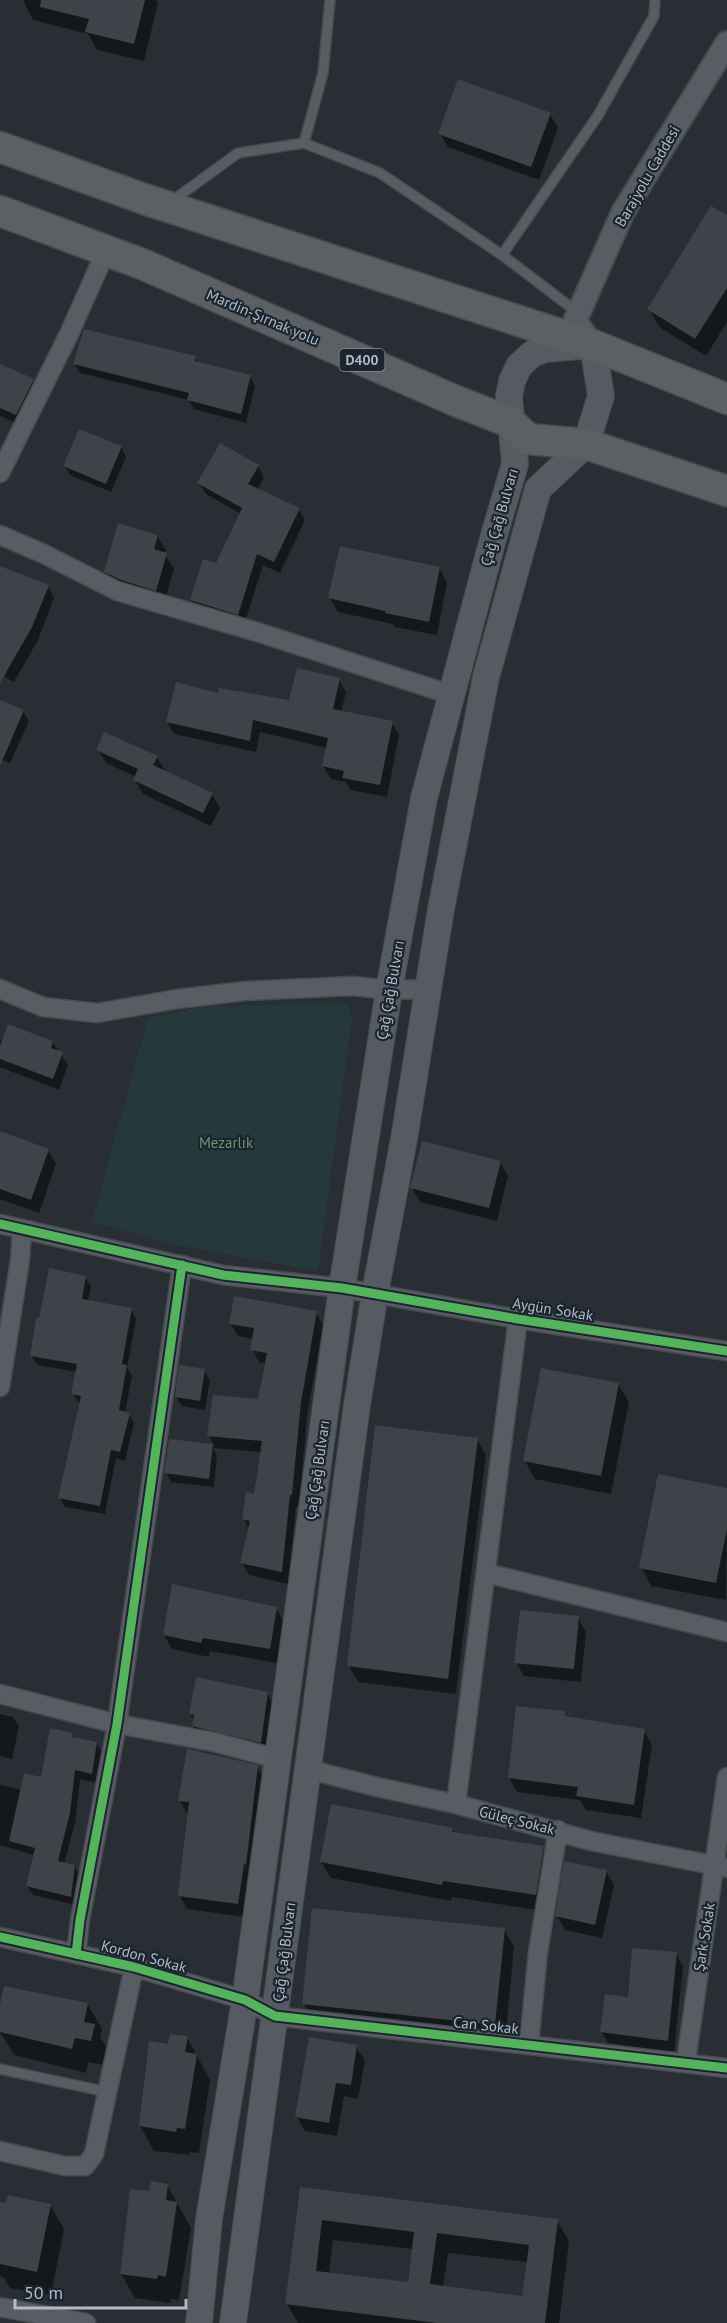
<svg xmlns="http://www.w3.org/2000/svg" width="727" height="2323" font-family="'PT Sans',sans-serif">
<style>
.green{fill:#25393a}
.shadow{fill:#0007;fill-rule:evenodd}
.building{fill:#3d4348;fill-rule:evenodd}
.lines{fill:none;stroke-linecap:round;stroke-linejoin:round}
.service-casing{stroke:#464a4f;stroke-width:12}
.minor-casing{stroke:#464a4f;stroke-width:21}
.tertiary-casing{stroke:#464a4f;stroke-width:26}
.secondary-casing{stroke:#464a4f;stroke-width:28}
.trunk-casing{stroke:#454a50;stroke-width:33}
.service{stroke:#585c63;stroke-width:9}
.minor{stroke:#585c63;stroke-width:18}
.tertiary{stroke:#585c63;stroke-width:22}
.secondary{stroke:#565b61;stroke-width:26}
.trunk{stroke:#5c6064;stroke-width:30}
.cycleway-casing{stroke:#1b252f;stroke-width:13}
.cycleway{stroke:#56b35d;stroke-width:9}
.labels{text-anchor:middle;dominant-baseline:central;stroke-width:4.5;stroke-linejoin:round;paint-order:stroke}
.shield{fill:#1b252f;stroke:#848e99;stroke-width:1.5}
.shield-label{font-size:14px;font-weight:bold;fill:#b1bbc7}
.street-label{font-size:15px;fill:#b1bbc7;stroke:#1b252f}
.park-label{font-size:15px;fill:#68986f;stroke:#1b252f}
</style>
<rect width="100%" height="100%" fill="#282e34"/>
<path class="green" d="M346,1004L352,1017L318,1271L176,1245L92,1222L148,1018L209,1006Z"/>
<g class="shadow">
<path d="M23,0H156L158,3L144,61L97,50L88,34L33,20Z"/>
<path d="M550,114L558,128L539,180L448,147L440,133Z"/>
<path d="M727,217V322L706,356L659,327L649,309Z"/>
<path d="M195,358L199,364L250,376L255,386L246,423L194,409L189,400L80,373L74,363Z"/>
<path d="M0,366L33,381L39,392L23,426L0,416Z"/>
<path d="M121,447L126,457L111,492L70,475L65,466Z"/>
<path d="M258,466L264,478L257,490L299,509L305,520L280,573L263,565L244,625L198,611L192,600L217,565L241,514L206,494L199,483Z"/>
<path d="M157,536L166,550L164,554L174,568L164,604L113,586L105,571Z"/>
<path d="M0,568L48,586L54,598L38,640L14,682L0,674Z"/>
<path d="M439,568L447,582L437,635L394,627L393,624L338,612L330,598Z"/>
<path d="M339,680L346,692L341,712L392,723L399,735L387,797L351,790L346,782L331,779L323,766L327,748L260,732L256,752L174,734L167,722L219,694L291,702Z"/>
<path d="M0,701L23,711L29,721L10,763L0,759Z"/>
<path d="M98,749L157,757L165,771L212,794L220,808L211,826L143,794L135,780L136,777L106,763Z"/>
<path d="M0,1041L52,1042L68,1065L59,1090L0,1067Z"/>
<path d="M0,1133L48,1150L56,1164L39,1213L0,1199Z"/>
<path d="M500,1162L508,1176L497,1221L420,1202L412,1188Z"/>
<path d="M85,1277L91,1286L88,1301L131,1309L136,1319L127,1368L132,1376L125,1413L129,1414L134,1423L125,1461L116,1458L105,1514L65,1507L60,1498L80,1404L73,1394L77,1372L37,1365L31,1355L40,1320Z"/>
<path d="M316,1313L323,1325L307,1416L299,1507H296L288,1584L249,1575L242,1563L249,1529L244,1519L255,1495L262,1452L213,1448L217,1455L214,1487L171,1482L166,1472L170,1441L215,1446L209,1436L260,1400L266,1363L259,1362L252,1349L254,1339L238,1336L230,1323Z"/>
<path d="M204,1371L210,1380L205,1410L182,1406L176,1397Z"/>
<path d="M618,1384L629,1402L611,1494L535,1479L525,1461Z"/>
<path d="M477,1439L486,1455L456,1694L358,1682L349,1666Z"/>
<path d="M727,1489L726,1600L651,1586L641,1567Z"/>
<path d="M276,1608L284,1622L277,1663L210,1651L209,1657L172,1649L164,1635Z"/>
<path d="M578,1618L586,1632L581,1682L524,1676L516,1662Z"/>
<path d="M267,1693L275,1707L269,1756L201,1740L193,1726L194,1721L190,1714Z"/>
<path d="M564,1713L568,1719L644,1731L652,1745L641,1818L586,1810L580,1800L517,1792L509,1778Z"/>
<path d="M0,1714L13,1717L19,1726L12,1759L0,1756Z"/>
<path d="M72,1734L74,1739L96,1743L102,1752L97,1783L80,1779L75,1823L64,1864L75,1867L80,1876L76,1905L33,1895L27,1886L34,1855L0,1845V1785L23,1790L42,1779Z"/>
<path d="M257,1767L265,1780L244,1917L187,1909L180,1896L189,1814L187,1813L179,1800Z"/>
<path d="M452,1829L455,1834L543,1847L553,1864L545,1911L452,1897L451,1901L331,1878L321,1862Z"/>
<path d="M606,1871L614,1885L602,1938L565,1930L557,1916Z"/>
<path d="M504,1929L514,1947L505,2042L314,2022L304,2004Z"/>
<path d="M676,1954L683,1966L674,2053L608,2043L601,2031Z"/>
<path d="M88,2005L102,2029L100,2037L108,2050L104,2065L88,2062L86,2073L14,2055L0,2032V2011Z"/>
<path d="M187,2037L210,2080L199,2153L190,2152V2155L154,2151L140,2126L170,2046Z"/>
<path d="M356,2047L365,2061L358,2099L344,2096L337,2136L305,2131L297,2117Z"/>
<path d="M167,2185L191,2228L179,2300L171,2299L170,2303L135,2298L121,2274L150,2193Z"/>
<path d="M301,2189L557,2221L569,2241L559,2323H298L287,2304ZM333,2240L413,2249L409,2284L329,2274ZM448,2253L528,2262L524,2297L443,2287Z"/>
<path d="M0,2204L50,2205L64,2229L51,2295L10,2288L4,2278L0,2276Z"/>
</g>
<g class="building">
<path d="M41,0H145L134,44L85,32L89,19L40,7Z"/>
<path d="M458,79L551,113L531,167L438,134Z"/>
<path d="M711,206L727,215V288L695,339L647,309Z"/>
<path d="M84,329L196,356L195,361L251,375L241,414L187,400L189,393L73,364Z"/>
<path d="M0,364L34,379L16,415L0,408Z"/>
<path d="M79,429L122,446L106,484L63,466Z"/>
<path d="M220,443L259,465L248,484L300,508L274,562L257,554L238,615L190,600L203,559L216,563L242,508L197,483Z"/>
<path d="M118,523L158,535L154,549L167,553L156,591L121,580L104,572Z"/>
<path d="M340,546L440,567L429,622L385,613V611L328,598Z"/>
<path d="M0,566L49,585L32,627L0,683Z"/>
<path d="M297,668L340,678L333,709L393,721L380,785L342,778L344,771L322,766L328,738L253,720L250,741L166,722L176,682L218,693L219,688L289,700Z"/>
<path d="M0,700L24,710L0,766Z"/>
<path d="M104,732L158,756L153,765L213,793L203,813L133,780L138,769L96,750Z"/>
<path d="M8,1024L53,1041L51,1048L63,1052L53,1079L0,1059V1046Z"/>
<path d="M0,1131L49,1149L31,1200L0,1189Z"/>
<path d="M422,1141L501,1161L489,1208L410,1188Z"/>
<path d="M49,1268L86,1276L82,1299L132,1308L122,1364L127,1365L119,1410L130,1413L120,1452L111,1450L100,1506L58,1498L81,1396L71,1394L77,1364L30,1356L36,1318H39Z"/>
<path d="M234,1296L317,1311L301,1402L292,1495H290L282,1572L240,1563L250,1521L242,1519L246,1492L254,1494L262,1441L207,1436L213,1395L258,1399L267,1353L250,1350L254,1328L229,1324Z"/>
<path d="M179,1365L205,1369L200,1401L175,1397Z"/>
<path d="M541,1368L619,1383L601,1476L523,1461Z"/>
<path d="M375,1425L478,1438L448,1679L347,1666Z"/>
<path d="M169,1439L213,1444L209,1479L164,1473Z"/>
<path d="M658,1474L727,1488V1529L716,1583L639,1568Z"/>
<path d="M172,1584L277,1607L270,1649L203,1638L201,1643L163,1635Z"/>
<path d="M520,1610L579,1616L574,1669L514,1663Z"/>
<path d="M196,1677L268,1692L261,1743L192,1726L194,1715L189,1714Z"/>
<path d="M516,1706L565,1711V1716L645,1729L634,1805L576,1796L578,1787L508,1778Z"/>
<path d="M50,1728L73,1733L72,1737L97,1742L92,1774L75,1770L70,1813L58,1861L75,1865L71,1897L26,1886L35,1848L9,1841L24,1773L41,1777Z"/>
<path d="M187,1749L258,1765L246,1865L244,1864L238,1904L178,1896L189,1802L178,1801Z"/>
<path d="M331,1804L453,1828L452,1832L544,1846L536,1895L443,1881L442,1885L320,1862Z"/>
<path d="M564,1861L607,1870L595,1925L555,1916Z"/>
<path d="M312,1908L505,1928L495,2025L302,2004Z"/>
<path d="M632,1948L677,1952L668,2041L600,2032L605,1994L628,1997Z"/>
<path d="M4,1986L88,2003L84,2022L95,2024L91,2041L75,2038L72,2049L0,2032V2004Z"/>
<path d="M170,2034L188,2036L185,2052L197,2054L185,2129L177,2128L176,2132L139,2126L149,2041L168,2044Z"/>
<path d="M309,2037L357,2045L351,2085L336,2083L329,2123L295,2117Z"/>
<path d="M151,2181L168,2184L166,2200L177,2202L166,2277L158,2275L157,2279L120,2274L130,2189L149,2191Z"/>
<path d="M300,2187L558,2219L545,2323H437L285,2304ZM322,2220L414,2232L408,2282L316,2271ZM437,2233L529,2245L522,2296L430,2284Z"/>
<path d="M8,2195L51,2204L37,2272L0,2264V2202L6,2203Z"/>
</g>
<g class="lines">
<defs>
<g id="service">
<path d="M304,143L323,73L330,0"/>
<path d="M172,201L238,153L304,143L380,173L502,255L577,312"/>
<path d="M502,255L597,117L654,16L655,0"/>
<path d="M0,2069L107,2092"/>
</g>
<g id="minor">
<path d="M0,473L69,334L106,251"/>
<path d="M0,535L44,554L117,591L257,632L452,695"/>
<path d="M0,989L43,1007L97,1013L177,999L245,991L353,986L389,990L428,989"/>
<path d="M0,1224L223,1275L342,1288L518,1319L727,1351"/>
<path d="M0,1387L20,1260L22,1229"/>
<path d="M486,1573L727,1632"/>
<path d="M0,1694L117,1724L214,1742L278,1759"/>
<path d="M307,1769L377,1787L456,1804L591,1841L727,1868"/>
<path d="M456,1804L518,1319"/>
<path d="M0,1937L134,1967L245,2000L275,2016L727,2068"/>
<path d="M76,1954L80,1920L117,1724L182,1265"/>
<path d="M529,2044L538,1952L558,1830"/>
<path d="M686,2061L727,1777"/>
<path d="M0,2151L65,2166H85L94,2154L134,1967"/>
<path d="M0,2307L86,2323"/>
</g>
<path id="tertiary" d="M593,345L575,321L623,212L727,43"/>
<path id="secondary" d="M199,2323L209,2219L245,2000L342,1288L389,990L424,798L493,539L515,464L509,396L512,381L519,366L532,354L545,349L593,345L601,396L586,444L538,489L486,677L441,909L404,1139L375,1293L357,1405L233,2323"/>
<g id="trunk">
<path d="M0,147L144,199L593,345L727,399"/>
<path d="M0,211L142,264L456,401L510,422L528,439L586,444L727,491"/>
</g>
</defs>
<use href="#service" class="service-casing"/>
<use href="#minor" class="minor-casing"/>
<use href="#tertiary" class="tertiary-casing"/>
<use href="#secondary" class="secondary-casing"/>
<use href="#trunk" class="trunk-casing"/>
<use href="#service" class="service"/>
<use href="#minor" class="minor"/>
<use href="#tertiary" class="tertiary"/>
<use href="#secondary" class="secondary"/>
<use href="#trunk" class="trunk"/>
<defs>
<g id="cycleway">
<path d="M0,1224L223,1275L342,1288L518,1319L727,1351"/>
<path d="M0,1937L134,1967L245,2000L275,2016L727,2068"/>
<path d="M76,1954L80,1920L117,1724L182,1265"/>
</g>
</defs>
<use href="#cycleway" class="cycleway-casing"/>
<use href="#cycleway" class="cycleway"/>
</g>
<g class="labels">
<rect class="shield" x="339.5" y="349" width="45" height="22" rx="4.5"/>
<g class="shield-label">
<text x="362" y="360">D400</text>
</g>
<g class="street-label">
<text transform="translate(647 176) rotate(-60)">Barajyolu Caddesi</text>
<text transform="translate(263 317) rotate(23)">Mardin-Şırnak yolu</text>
<text transform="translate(499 517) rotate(-74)">Çağ Çağ Bulvarı</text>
<text transform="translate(390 990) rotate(-80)">Çağ Çağ Bulvarı</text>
<text transform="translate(553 1309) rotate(9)">Aygün Sokak</text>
<text transform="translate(317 1470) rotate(-82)">Çağ Çağ Bulvarı</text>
<text transform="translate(517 1820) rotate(14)">Güleç Sokak</text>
<text transform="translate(704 1937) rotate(-81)">Şark Sokak</text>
<text transform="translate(284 1952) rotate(-83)">Çağ Çağ Bulvarı</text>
<text transform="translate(144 1956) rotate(15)">Kordon Sokak</text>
<text transform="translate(486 2025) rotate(6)">Can Sokak</text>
</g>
<g class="park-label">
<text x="226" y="1142">Mezarlık</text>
</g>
</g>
<path d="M15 2299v9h171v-9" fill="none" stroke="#b1bbc7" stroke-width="3"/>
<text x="24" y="2299" font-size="18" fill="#b1bbc7" stroke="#1b252f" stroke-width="4.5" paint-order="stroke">50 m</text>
</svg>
